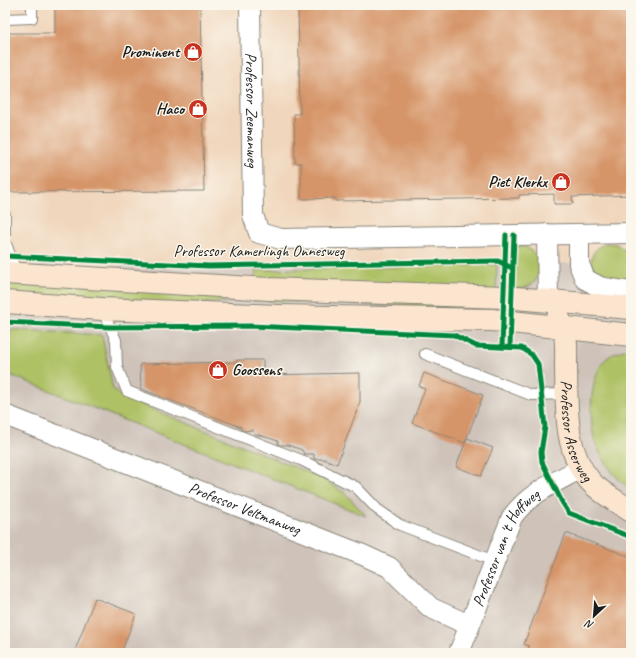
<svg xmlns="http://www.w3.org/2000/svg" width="636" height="658" font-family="Caveat,sans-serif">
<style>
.built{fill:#f0d6bc}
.industrial{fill:#cec2b9}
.green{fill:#aec165;stroke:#656e40}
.building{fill:#d69569}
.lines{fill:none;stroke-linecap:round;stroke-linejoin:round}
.lane-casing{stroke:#888478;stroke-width:12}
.street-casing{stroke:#888478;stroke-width:22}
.secondary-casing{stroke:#888478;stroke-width:24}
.lane{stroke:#fff;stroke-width:10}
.street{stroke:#fff;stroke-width:20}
.secondary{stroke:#fbe5cf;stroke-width:22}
.cycleway-casing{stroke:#fbf7ec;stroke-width:8}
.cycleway{stroke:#00873e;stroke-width:5}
.labels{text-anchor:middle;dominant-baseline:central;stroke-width:3;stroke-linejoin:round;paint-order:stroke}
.poi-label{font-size:16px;font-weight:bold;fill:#1c1c1c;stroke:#fbf7ec;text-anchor:end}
.street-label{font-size:16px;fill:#1c1c1c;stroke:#fbf7ec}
</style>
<rect width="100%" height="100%" fill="#fbf7ec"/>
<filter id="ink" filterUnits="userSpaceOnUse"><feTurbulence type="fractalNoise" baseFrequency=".025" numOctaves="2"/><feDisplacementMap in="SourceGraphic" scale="8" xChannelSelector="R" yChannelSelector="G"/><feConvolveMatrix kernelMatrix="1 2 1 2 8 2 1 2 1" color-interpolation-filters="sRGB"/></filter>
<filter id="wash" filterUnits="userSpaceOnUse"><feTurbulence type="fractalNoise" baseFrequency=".012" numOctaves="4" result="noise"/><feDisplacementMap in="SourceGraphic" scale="16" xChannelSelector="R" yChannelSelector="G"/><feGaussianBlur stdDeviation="0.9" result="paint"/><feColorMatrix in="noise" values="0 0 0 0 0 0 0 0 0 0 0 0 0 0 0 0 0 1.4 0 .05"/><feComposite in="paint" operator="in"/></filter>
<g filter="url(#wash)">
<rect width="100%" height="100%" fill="#f3ecd5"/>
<path class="built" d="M5,5H631V263L5,265Z"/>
<path class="industrial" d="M631,263V653H5V265Z"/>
<g class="green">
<path d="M606,243L617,244L627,252H631V285L596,277C589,260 589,251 606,243Z"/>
<path d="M521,246C542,249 547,278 527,287C523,289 518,289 514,289L516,248Z"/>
<path d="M497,265L496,293L256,283V270Z"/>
<path d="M5,280L496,304V310L251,300L179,305L5,295Z"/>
<path d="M5,329L102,335L113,389L120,396L322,478L345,493L366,516L5,373Z"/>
<path d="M631,348V489C617,481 604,462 597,447C588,427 589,377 604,361C611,353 621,351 631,348Z"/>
</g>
<g id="blocks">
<g class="building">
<path d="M55,5H200L204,191L5,192V33H55Z"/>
<path d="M298,5H631V195L572,197L573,204H554V194L519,195V198L335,201V198L301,199V163H295L294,114H300Z"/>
<path d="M237,360H263V375L360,373V402L337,464L324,459H314V454H304L302,450L288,445H280L278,444V441L263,436L254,434L253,430L244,431L241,429V427L141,389L140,364L237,362Z"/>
<path d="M424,373L483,395L465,443L412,423L425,389L419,386Z"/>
<path d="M467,438L493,448L481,476L456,467Z"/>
<path d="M566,533L631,557V653H527L529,646L524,644Z"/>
<path d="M95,598L136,614L121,653H74Z"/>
</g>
</g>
</g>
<g filter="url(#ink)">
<use href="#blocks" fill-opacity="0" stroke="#888478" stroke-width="1"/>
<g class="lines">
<defs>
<g id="lane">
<path d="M5,19L32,18V5"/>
<path d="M5,215V241L17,274"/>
<path d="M102,309L116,340L117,367L127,391L301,460L356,487L377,509L400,525L494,561"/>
<path d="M425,354L531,395L566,394"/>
</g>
<g id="street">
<path id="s1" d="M250,5L253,215L259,233L281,239L631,233"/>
<path d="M547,234L548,301"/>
<path d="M579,234V264L585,279L600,287L631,292"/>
<path id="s2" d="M5,415L363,555L389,567L431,608L469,625"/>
<path id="s3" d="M459,653L512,517C529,493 556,482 581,468"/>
</g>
<g id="secondary">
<path d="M5,273L268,289L504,297L631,308"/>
<path d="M5,302L102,309L278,316L492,320L631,335"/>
<path id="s4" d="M558,317C568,334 566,346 566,365C567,404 563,451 591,482C602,494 618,502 631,511"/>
</g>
</defs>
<use href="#lane" class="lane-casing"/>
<use href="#street" class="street-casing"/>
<use href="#secondary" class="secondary-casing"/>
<use href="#lane" class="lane"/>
<use href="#street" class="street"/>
<use href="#secondary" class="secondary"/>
<defs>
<g id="cycleway">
<path d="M5,256L209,266L498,261L512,268"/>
<path d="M5,322L109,327L251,326L454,335L476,346L522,348L532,355L538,364L545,427L541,452L542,462L562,502L569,513L631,537"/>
<path d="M502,347L506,235"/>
<path d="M510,347L514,235"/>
</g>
</defs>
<use href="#cycleway" class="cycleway-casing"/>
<use href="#cycleway" class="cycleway"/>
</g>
</g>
<defs>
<symbol id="shop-disc" viewBox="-11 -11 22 22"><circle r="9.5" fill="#c8321e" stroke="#fbf7ec"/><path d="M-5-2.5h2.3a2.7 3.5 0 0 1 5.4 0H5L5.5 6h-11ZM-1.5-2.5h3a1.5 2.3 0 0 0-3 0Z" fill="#fff"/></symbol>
</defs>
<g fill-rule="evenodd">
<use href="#shop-disc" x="182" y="41" width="22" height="22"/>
<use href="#shop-disc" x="187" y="98" width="22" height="22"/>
<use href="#shop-disc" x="550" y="171" width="22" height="22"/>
<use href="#shop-disc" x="207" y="359" width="22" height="22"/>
</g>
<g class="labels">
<g class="poi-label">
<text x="179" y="52">Prominent</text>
<text x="184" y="109">Haco</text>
<text x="547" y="182">Piet Klerkx</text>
<text x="232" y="370" text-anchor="start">Goossens</text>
</g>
<g class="street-label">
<text stroke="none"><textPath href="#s1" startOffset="105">Professor Zeemanweg</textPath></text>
<text x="259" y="251">Professor Kamerlingh Onnesweg</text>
<text stroke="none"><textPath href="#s4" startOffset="117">Professor Asserweg</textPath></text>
<text stroke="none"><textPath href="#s2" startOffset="257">Professor Veltmanweg</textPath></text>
<text stroke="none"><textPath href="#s3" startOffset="116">Professor van 't Hoffweg</textPath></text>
</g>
</g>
<rect width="636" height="658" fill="none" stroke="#fbf7ec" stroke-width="20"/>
<g transform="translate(594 616) rotate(206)" stroke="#fbf7ec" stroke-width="3" paint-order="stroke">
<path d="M0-3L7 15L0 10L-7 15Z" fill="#1c1c1c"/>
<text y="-6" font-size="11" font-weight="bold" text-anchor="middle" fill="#1c1c1c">N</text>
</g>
</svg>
